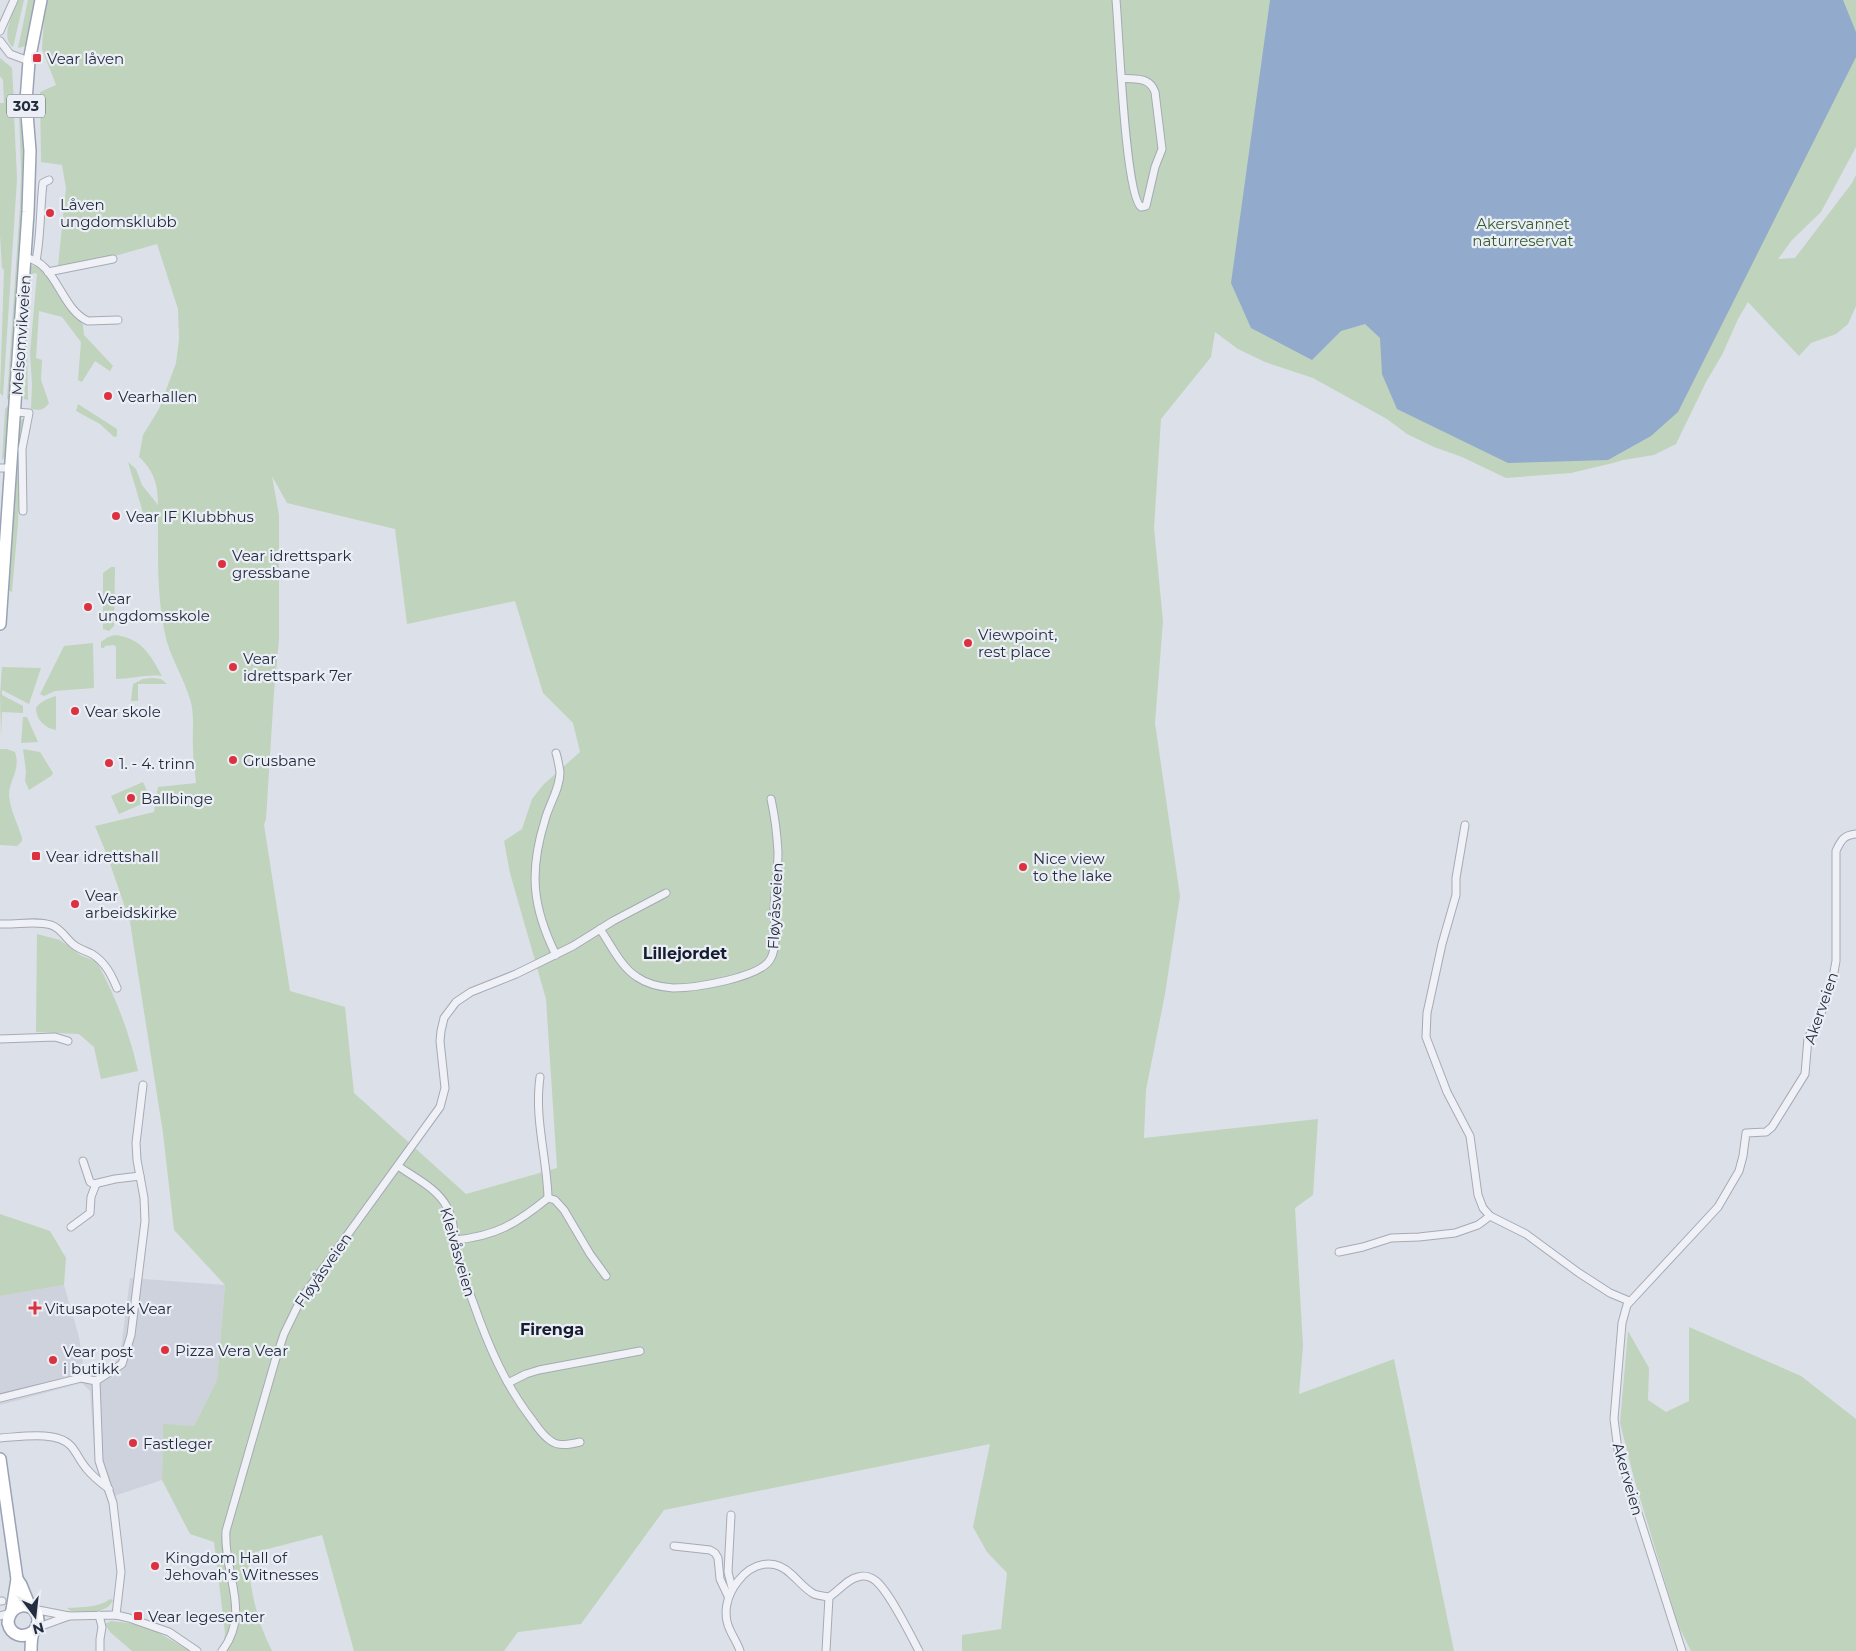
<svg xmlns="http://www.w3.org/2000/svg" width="1856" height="1651" font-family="Montserrat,sans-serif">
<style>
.built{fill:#ced2dd}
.green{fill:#c0d3bc;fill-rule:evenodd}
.water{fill:#92aacc}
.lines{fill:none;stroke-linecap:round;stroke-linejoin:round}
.street-casing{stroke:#a5aab6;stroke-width:9}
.primary-casing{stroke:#9aa3b5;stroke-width:14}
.street{stroke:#eff1f6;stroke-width:7}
.primary{stroke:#fff;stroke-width:11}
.poi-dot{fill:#dc323f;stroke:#ebeff5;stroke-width:2}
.labels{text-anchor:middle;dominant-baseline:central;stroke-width:4.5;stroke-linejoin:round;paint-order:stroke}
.shield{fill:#ebeff5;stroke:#606676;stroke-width:1}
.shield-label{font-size:14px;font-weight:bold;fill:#242c40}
.poi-label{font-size:15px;fill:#242c40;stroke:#ebeff5;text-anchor:start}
.park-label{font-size:15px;fill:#355d30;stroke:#ebeff5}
.street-label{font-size:15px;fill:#242c40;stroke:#ebeff5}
.neighbourhood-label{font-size:16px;font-weight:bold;fill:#171d30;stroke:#ebeff5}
</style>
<rect width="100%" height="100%" fill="#dce0e8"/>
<path class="built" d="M130,1278L225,1285L217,1380L194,1426L163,1425L162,1480L108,1498L95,1462L90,1391L82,1383L0,1405V1296L64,1285L79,1337L84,1371L109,1369L120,1357Z"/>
<g class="green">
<path d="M18,0H24L13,47C0,38 13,12 18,0Z"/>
<path d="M28,0H37L27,41L25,46L18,48Z"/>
<path d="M48,0H1856V147L1821,212L1792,240L1778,259L1795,258L1852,183L1856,175V306L1848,324L1836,334L1811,343L1799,356L1748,302L1738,319L1722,355L1706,382L1676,444L1654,455L1623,460L1613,463L1571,473L1506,478L1462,457L1434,447L1407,434L1387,419L1313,378L1265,362L1238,349L1215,332L1211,357L1161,419L1154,528L1163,621L1155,723L1180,896L1165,994L1146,1090L1144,1138L1318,1119L1313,1195L1295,1208L1303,1346L1299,1394L1394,1359L1454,1651H962V1635L1001,1629L1007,1573L987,1552L973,1527L990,1444L664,1510L581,1624L518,1632L504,1651H354L322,1535L248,1554C249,1587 257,1622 272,1651H224L223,1649L225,1632L214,1542L190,1534L162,1480L163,1424L194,1426L217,1380L225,1285L174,1230L163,1133L130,922L107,855L95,826L154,812L158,787L196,783C195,772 193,760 193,749C192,732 195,715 190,699C184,679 173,662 167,642C157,603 158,563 158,523H146L128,462L136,469L142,485L158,505C158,484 154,471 139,457L143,435L159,409L176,363L179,339L178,309L157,244L101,260L58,266L66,188L62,165L41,162L40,92L56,85L42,49L44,17ZM272,476L287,503L395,529L407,624L515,601L543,693L573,723L580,752L543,785L532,799L522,829L504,841L510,873L546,999L557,1168L466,1194L354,1093L345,1007L290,991L264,825L266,819L274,692L279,640V515Z"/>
<path d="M0,58L12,68L14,103L11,105L10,110L14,114L17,179L3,396L0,393L4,270L2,268L0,235V103H4L3,80L0,76Z"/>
<path d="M19,114L24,138L25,177L10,399H7L20,206L21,170Z"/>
<path d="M37,265L40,266L83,325L84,335L113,366L110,371L95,361L82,382L78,380L81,342L62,317L39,311L36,358L42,360L41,380L49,403C44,410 40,411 31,409L32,384L30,353L37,274L35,273L32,274L27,346L28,400L24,399L26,375L24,361L30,266Z"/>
<path d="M78,404L117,429V436L114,437L100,424L76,411Z"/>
<path d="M9,405L6,456L2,460L5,409Z"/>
<path d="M23,418L25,421L21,445L18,523L12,592L8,590L19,422Z"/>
<path d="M111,567H115L114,626L109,631L103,629V573Z"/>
<path d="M115,635C141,638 150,654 162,676C146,674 132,679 116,679V647L114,645L105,646L104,648H101V642L108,637Z"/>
<path d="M93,643L94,688L55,691L44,696L40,694L64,646Z"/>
<path d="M2,667L41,668L29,704L2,690V695L23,706V713L2,712L1,736L0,695Z"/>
<path d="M153,678L161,679L167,684H138V701H131L133,684L143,679Z"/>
<path d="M56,696V730C45,728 36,720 36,708C41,701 47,699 56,696Z"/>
<path d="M23,717H27L38,742L21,743Z"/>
<path d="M0,749H7L15,752C21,770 9,780 9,795C10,810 18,824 22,838V841L17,846L0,845Z"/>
<path d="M23,749L40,752L53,773L51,776L29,790L25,781L26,771Z"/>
<path d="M143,782L151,800L119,814L111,796Z"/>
<path d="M37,934L60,940L80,955L97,962C116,998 129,1031 138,1071L101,1079L94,1047L79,1034L36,1032Z"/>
<path d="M0,1214L50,1231L66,1258L64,1285L0,1296Z"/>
<path d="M1689,1327L1801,1376L1856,1419V1651H1691L1678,1625L1634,1478L1620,1423L1628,1331L1649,1368L1648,1400L1666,1412L1689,1401Z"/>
<path d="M110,1599L113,1600C107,1615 85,1611 71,1611L67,1608C81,1607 99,1608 110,1599Z"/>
<path d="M111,1621L145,1625L190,1651H132L110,1632L105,1624Z"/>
</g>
<path class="water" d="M1270,0H1843L1856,32V57L1678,412L1651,436L1608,460L1508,463L1397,409L1382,374L1380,338L1365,324L1341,331L1312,360L1251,328L1231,283Z"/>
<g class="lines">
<defs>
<g id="street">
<path d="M1116,0C1119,30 1125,195 1141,207L1146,206L1155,167L1162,149L1155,92C1149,76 1136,80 1122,78"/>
<path d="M0,31L14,0"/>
<path d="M0,41L10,54L29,61"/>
<path d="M26,258C56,261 61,310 88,321L118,320"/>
<path d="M36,261C41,235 40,209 43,183L49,180"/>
<path d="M48,272L113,259"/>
<path d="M15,412L29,413L22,449L23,511"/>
<path d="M0,468H10"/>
<path d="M1465,825L1456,878V895L1442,944L1427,1013L1426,1037L1447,1092L1470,1136L1478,1195L1483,1208L1490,1216L1526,1234L1579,1273L1610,1293L1629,1301"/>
<path d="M0,924C17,925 35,920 51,925C61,928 66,939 74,945C79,949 86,951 92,954C105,962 111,974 117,988"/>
<path d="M600,929C611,945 621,967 637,977C647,984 660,987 673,988C694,988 762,978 771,958C778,944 774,924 774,909C775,890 778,871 778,852C777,834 775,817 771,799"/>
<path d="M556,955C532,907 529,871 545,820C549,804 560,789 560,772C559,766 558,759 556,753"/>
<path d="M0,1039L55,1037L68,1041"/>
<path d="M540,1077C534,1119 547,1157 548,1198"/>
<path d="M83,1161L90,1182L94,1184L115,1179L140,1176"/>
<path d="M398,1166C415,1178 437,1188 447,1207C456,1223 453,1242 458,1259C461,1274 468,1288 473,1302C488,1345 505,1385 533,1421C538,1428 543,1436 551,1441C559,1447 571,1444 580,1442"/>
<path d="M548,1198L555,1200L564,1210L590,1254L606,1276"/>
<path d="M71,1227L90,1213L91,1197L96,1184"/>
<path d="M455,1240C496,1236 516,1224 548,1198"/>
<path d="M1339,1252L1363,1247L1391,1238L1419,1237L1455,1233L1478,1225L1490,1216"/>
<path d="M508,1383L526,1374L539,1370L640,1351"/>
<path d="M0,1398L81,1378L96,1381"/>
<path d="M0,1438C19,1437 57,1430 71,1446C77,1453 80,1461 86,1468C93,1477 101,1483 109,1489"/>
<path d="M731,1515L728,1572L732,1588"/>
<path d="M674,1546L710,1550L715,1553L718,1558L720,1579L728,1596"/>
<path d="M0,1601H2"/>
<path d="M33,1609L69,1616L116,1615L129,1618L169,1632L197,1651"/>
<path d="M99,1615L102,1627L100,1639V1651"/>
<path d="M116,1615L121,1572L113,1503L99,1461L96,1381L122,1364L131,1335L145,1221L144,1198L137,1160L136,1143L143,1085"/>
<path d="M0,1616L10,1613"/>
<path d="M36,1628L69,1616"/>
<path d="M222,1651C252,1612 223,1574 226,1531L275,1361L284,1334L301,1299L440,1107L445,1088L440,1041L441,1031L444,1018L456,1002L471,992L516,974L573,946L613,921L666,893"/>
<path d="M740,1651C738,1644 733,1637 730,1630C722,1613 727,1595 738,1581C752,1563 774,1557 791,1574C799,1581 805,1589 814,1594C819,1596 824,1596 829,1597C839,1591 847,1579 858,1577C864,1575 871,1577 876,1581C890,1593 910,1634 919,1651"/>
<path d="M826,1651L829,1597"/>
<path d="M1682,1651L1618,1450L1614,1419L1622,1323L1627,1305L1718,1207L1739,1171L1743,1156L1746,1133L1766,1132L1772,1127L1805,1074L1808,1038L1819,1019L1832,983L1836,961V851C1841,840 1844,835 1856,834"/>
</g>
<g id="primary">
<path d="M0,624L28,212L30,151L26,101L29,61L41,0"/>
<path d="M0,1459L17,1579L12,1610"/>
<path d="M17,1579L21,1585L30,1607"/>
<path d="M31,1651C31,1645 31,1636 34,1631C36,1627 38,1625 38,1620C37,1600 9,1601 8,1623C11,1635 22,1639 33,1632"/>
</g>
</defs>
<use href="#street" class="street-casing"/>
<use href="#primary" class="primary-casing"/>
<use href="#street" class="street"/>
<use href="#primary" class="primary"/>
</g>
<g class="poi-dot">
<rect x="32" y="53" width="10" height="10" rx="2.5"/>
<circle cx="50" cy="213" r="5"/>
<circle cx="108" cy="396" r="5"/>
<circle cx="116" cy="516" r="5"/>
<circle cx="222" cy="564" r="5"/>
<circle cx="88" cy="607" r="5"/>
<circle cx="968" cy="643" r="5"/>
<circle cx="233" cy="667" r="5"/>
<circle cx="75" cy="711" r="5"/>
<circle cx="233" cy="760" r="5"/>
<circle cx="109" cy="763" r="5"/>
<circle cx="131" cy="798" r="5"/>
<rect x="31" y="851" width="10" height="10" rx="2.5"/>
<circle cx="1023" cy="867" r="5"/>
<circle cx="75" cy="904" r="5"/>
<path d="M32.5 1300.5h5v5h5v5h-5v5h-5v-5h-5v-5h5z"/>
<circle cx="165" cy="1350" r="5"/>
<circle cx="53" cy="1360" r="5"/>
<circle cx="133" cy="1443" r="5"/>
<circle cx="155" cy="1566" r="5"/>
<rect x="133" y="1611" width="10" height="10" rx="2.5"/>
</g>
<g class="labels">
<rect class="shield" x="7" y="94.5" width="38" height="23" rx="4"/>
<g class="shield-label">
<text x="26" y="106">303</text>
</g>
<g class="poi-label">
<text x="47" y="58">Vear låven</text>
<text x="60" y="204">Låven<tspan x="60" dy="17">ungdomsklubb</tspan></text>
<text x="118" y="396">Vearhallen</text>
<text x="126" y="516">Vear IF Klubbhus</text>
<text x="232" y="555">Vear idrettspark<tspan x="232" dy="17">gressbane</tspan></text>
<text x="98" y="598">Vear<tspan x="98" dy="17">ungdomsskole</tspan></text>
<text x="978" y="634">Viewpoint,<tspan x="978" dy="17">rest place</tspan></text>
<text x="243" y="658">Vear<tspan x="243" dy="17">idrettspark 7er</tspan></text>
<text x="85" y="711">Vear skole</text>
<text x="243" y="760">Grusbane</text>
<text x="119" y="763">1. - 4. trinn</text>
<text x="141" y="798">Ballbinge</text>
<text x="46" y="856">Vear idrettshall</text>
<text x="1033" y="858">Nice view<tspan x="1033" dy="17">to the lake</tspan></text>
<text x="85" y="895">Vear<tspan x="85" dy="17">arbeidskirke</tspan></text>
<text x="45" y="1308">Vitusapotek Vear</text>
<text x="175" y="1350">Pizza Vera Vear</text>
<text x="63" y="1351">Vear post<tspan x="63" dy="17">i butikk</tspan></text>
<text x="143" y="1443">Fastleger</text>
<text x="165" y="1557">Kingdom Hall of<tspan x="165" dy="17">Jehovah's Witnesses</tspan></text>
<text x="148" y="1616">Vear legesenter</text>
</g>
<g class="park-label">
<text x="1523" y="223">Akersvannet<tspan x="1523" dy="17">naturreservat</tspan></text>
</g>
<g class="street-label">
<text transform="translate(21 335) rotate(-86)">Melsomvikveien</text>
<text transform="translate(775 906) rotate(-87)">Fløyåsveien</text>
<text transform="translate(1821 1008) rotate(-71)">Akerveien</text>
<text transform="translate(458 1252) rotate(74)">Kleivåsveien</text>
<text transform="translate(323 1270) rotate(-55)">Fløyåsveien</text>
<text transform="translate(1628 1479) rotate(74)">Akerveien</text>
</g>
<g class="neighbourhood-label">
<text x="685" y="953">Lillejordet</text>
<text x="552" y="1329">Firenga</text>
</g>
</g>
<g transform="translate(35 1616) rotate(165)" stroke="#ebeff5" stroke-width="4" paint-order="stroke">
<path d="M0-4L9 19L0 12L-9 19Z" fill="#242c40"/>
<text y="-8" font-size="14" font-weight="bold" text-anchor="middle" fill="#242c40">N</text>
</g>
</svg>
